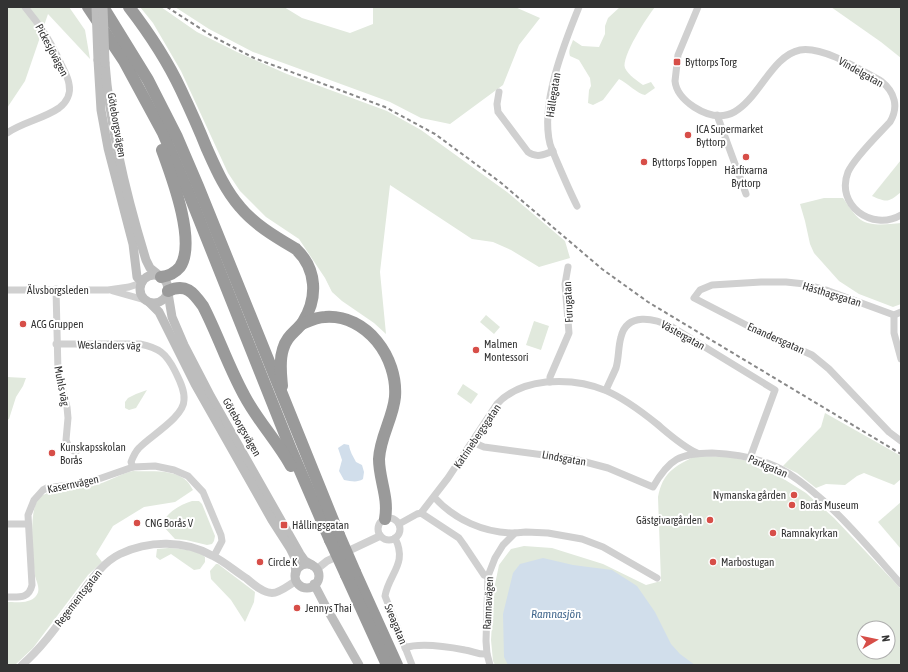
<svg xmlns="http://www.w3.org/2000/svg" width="908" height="672" font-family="'Asap Condensed',sans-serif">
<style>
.green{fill:#e1e9dd;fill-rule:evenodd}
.water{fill:#d1deeb}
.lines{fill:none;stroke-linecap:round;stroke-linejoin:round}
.minor{stroke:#d0d0d0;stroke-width:7}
.tertiary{stroke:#d0d0d0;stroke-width:8}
.secondary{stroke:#bdbdbd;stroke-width:9}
.motorway{stroke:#9a9a9a;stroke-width:12}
.rail{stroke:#888;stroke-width:2;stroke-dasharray:4 3;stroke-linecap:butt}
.secondary-bridge{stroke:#bdbdbd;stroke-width:9}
.motorway-bridge{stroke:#9a9a9a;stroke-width:12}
.poi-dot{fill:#d74e48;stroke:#fff;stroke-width:1.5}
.labels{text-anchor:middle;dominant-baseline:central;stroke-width:4;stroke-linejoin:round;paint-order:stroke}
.street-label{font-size:11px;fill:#333;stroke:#fff}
.poi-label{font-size:11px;fill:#333;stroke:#fff;text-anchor:start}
.water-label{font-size:12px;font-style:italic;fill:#466a8f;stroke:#fff}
</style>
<rect width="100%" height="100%" fill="#fff"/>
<g class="green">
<path d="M7,7H69L85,30L90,59L48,14L25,81L7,108Z"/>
<path d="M140,7H161L197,32L237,52L287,74L387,111L421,130L507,192L565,241L570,258L539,267L511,250L493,242L472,239L390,185L380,272L386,334L374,323L342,301L332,292L325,278L299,239L266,217L240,191L228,173L181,71L153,23Z"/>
<path d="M175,7H284L302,18L350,33L373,24V7H515L540,18L519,45L503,85L450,124L421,118L390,102L253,52L209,29Z"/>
<path d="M620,7H655C647,17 621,57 625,68C628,75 638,81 643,85L651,82L655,88L645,95C638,94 627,83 619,79L603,100L593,105L588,103L589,90L591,86L590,78L579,60L570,56C568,50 571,46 573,40L582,46L599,47L605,34V26L608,18Z"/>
<path d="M831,7H901V58L881,42Z"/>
<path d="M901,160V192C889,202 887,203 872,196Z"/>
<path d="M824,198H843C848,205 854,215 861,220C872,227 889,224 901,223V304L893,307L859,294L839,281L814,253L810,244L805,221L800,204Z"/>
<path d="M486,315L500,327L494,334L480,322Z"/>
<path d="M534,321L549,326L541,350L526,345Z"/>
<path d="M7,377L26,378L23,386L16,397L9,419L7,420Z"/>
<path d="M463,384L478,394L471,404L457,394Z"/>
<path d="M147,390L136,408L129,410L125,408V402L128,398L136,394Z"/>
<path d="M825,413L901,456V479L894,485L864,473L857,476L845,485L826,484L816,488L797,473L783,466L821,427Z"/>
<path d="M695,456L731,457L748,461L779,476L806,493L834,518L901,589V665H495L493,661L491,640L494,589L499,565L511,549L524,546L552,548L603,564L646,585L661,581L658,497C663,472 674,467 695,456ZM864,628H888V652H864Z"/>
<path d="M133,471C148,472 169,469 183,478C188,481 190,485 193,490L175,502L144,507L113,526L96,554L102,562L88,575L33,648L15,665H7V602C16,602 30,604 36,596C41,590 37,583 35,576C33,559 28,510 39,498C49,488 84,488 99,484C111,480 120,474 133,471Z"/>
<path d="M192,501H199L202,504L215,536L214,541L212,544L207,545L186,540L175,539L164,527L163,522C169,511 180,505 192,501Z"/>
<path d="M901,502V549L878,522Z"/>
<path d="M168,548C180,549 196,549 205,557V562L200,569L194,570L171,554L160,560L156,557L157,549Z"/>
<path d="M216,564H218L255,592L254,602L245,622L231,600L211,579L210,571Z"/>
</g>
<g class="water">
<path d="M344,444L349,445C350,452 353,456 356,462L362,465L364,472L363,479C357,483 351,481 344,480L339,471L342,460L338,448Z"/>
<path d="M543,558L573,565L612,570L637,586L655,612L671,644L680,654L695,665H508L504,657L503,614L513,573L520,564Z"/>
</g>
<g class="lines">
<g class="minor">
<path d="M698,7L678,55L675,81C676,92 685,101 694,107C750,143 760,58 800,50C823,46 861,70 881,81C895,92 899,107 890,122C878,135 855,157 848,172C835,205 872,232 901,215"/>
<path d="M499,92L497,104L498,112L528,152C536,158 544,155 553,151"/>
<path d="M717,115L746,194"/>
<path d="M7,133C23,122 43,119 59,108C67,102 71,93 69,84C68,77 64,70 61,64C52,43 40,25 25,7"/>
<path d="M577,206C570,192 564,178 558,164C555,157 552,150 550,144C540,104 564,44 579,7"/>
<path d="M56,289L58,372L67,407L68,418L66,440L69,448L74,451H76L78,450"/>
<path d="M7,290H108L129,287L141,283"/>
<path d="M113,291L145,300"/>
<path d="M901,312L894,315L826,290L805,284L786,282H761L712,285L700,290L694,298L754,329L812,355L829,369L889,432L901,441"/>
<path d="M894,315V333L901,359"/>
<path d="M56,344H140C159,348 166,353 175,371C179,379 185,390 184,400C184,417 150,436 139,448C135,452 133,457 131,462L133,467"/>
<path d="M550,382V377L569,333L565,284L568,267"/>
<path d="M606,390C609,383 613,375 616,368C619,358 618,347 621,337C627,312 654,318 672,327L775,390L750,458"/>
<path d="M472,442L484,447L574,459L608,468L653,487C669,459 680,453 712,453C738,454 765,459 788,473C831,501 867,546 901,584"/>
<path d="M434,497C455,520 484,533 515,533"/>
<path d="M421,513L459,538L464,545L484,575L488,576"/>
<circle cx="389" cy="529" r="11"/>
<path d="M7,524H28"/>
<path d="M399,524L417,514L421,513L448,478L497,404C510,390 528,384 546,382C594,378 621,395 657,424C670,435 682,446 697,453"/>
<path d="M395,538C408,564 389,573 385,596L412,665"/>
<path d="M7,597C19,597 29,599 32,585L28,515L34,500L43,490L47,488L90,482L133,467L155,466L174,470L188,476L203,492L221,535L222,541L214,556"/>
<path d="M405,648C421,642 449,647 465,650C473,651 479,655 487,654"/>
<path d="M490,665L487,654L486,641L488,576L495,558L503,545L515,533L526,532L548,533L582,539L603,547L657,578"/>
</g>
<g class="tertiary">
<path d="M317,569L327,561L380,536"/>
<path d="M22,665C45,645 62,619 80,595C91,580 103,562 120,554C149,540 185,540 213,556C225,562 235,571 246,578C253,584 263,593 272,593C280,593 290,584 296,581"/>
</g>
<g class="secondary">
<path d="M98,60L101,110L108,148L133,244L137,277L142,282"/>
<path d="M105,63C110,130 126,195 146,260L150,268L160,276"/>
<circle cx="154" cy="289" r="14"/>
<path d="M168,293L172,317L184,345L211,397L300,554L305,561L312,565"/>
<path d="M150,303L159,312L195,384L272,520L290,548L294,556L296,573"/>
<circle cx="307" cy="576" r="12"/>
<path d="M314,584L326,607L359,665"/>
</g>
<g class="motorway">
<path d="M88,7L124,61L163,133L187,189L292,452L330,540"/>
<path d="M103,7L148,80L177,137L198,186L339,535"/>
<path d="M129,7C149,33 167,60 181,90C190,109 199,129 207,149C216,169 225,190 240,207C255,225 276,237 296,249C317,269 318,298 303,322C296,332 287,335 283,349C279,361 281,374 282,386"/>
<path d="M161,277C169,276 175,273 180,267C197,242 171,175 162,150"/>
<path d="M168,291C186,283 193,292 203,306C218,335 228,366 244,395C257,420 277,441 291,466"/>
<path d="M302,324C309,321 317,317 325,317C367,314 398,358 395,397C393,418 380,437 379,459C379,480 389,497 385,519"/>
<path d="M355,572L397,665"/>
<path d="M346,575L387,665"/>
</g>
<path class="rail" d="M167,7L212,36L254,58L385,107L435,134L500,182L602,269L648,302L901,454"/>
<g class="secondary-bridge">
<path d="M96,7L98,60"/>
<path d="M103,7L105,63"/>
</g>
<g class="motorway-bridge">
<path d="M339,535L355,572"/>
<path d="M330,540L346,575"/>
</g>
</g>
<g class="poi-dot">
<rect x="673" y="58" width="8" height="8" rx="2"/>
<circle cx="688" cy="135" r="4"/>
<circle cx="746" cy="157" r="4"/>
<circle cx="644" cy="162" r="4"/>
<circle cx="23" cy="324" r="4"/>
<circle cx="476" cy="350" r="4"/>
<circle cx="52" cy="453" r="4"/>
<circle cx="794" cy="495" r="4"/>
<circle cx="792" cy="505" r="4"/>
<circle cx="710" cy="520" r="4"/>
<circle cx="137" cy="523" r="4"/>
<rect x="280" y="521" width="8" height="8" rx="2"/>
<circle cx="773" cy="533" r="4"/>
<circle cx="260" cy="562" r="4"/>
<circle cx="713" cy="562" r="4"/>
<circle cx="297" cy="608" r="4"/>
</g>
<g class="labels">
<g class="street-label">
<text transform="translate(52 50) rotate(62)">Pickesjövägen</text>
<text transform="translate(861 72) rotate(29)">Vindelgatan</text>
<text transform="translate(553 95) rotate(-81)">Hällegatan</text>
<text transform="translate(117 125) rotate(80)">Göteborgsvägen</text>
<text x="58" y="290">Älvsborgsleden</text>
<text transform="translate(832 294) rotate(17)">Hästhagsgatan</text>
<text transform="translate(568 302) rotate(-93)">Furugatan</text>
<text transform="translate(683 335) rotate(29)">Västergatan</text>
<text transform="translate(776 338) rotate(24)">Enandersgatan</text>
<text transform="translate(109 345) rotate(1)">Weslanders väg</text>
<text transform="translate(62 386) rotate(79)">Muhls väg</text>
<text transform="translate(242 427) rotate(60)">Göteborgsvägen</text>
<text transform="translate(477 436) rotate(-56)">Katrinebergsgatan</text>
<text transform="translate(564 458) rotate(10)">Lindsgatan</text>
<text transform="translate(768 466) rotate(23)">Parkgatan</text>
<text transform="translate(73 484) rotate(-12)">Kasernvägen</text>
<text transform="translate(78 598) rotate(-52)">Regementsgatan</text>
<text transform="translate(488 603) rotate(-87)">Ramnavägen</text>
<text transform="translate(396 624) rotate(68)">Sveagatan</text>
</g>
<g class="poi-label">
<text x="685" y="62">Byttorps Torg</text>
<text x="696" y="129">ICA Supermarket<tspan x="696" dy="13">Byttorp</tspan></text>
<text x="652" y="162">Byttorps Toppen</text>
<text x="746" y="170" text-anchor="middle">Hårfixarna<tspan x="746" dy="13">Byttorp</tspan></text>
<text x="31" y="324">ACG Gruppen</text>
<text x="484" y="344">Malmen<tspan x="484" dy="13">Montessori</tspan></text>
<text x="60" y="447">Kunskapsskolan<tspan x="60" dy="13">Borås</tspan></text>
<text x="786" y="495" text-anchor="end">Nymanska gården</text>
<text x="800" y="505">Borås Museum</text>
<text x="702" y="520" text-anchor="end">Gästgivargården</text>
<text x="145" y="523">CNG Borås V</text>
<text x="292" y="525">Hållingsgatan</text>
<text x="781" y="533">Ramnakyrkan</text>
<text x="268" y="562">Circle K</text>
<text x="721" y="562">Marbostugan</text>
<text x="305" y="608">Jennys Thai</text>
</g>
<g class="water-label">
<text x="556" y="614">Ramnasjön</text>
</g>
</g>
<rect width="908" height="672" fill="none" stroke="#333333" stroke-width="16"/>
<g transform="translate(876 640) rotate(81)"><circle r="19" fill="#ffffff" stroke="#adadad"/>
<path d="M0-3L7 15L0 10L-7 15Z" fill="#d74e48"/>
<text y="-6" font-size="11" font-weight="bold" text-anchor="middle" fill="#333333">N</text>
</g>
</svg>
